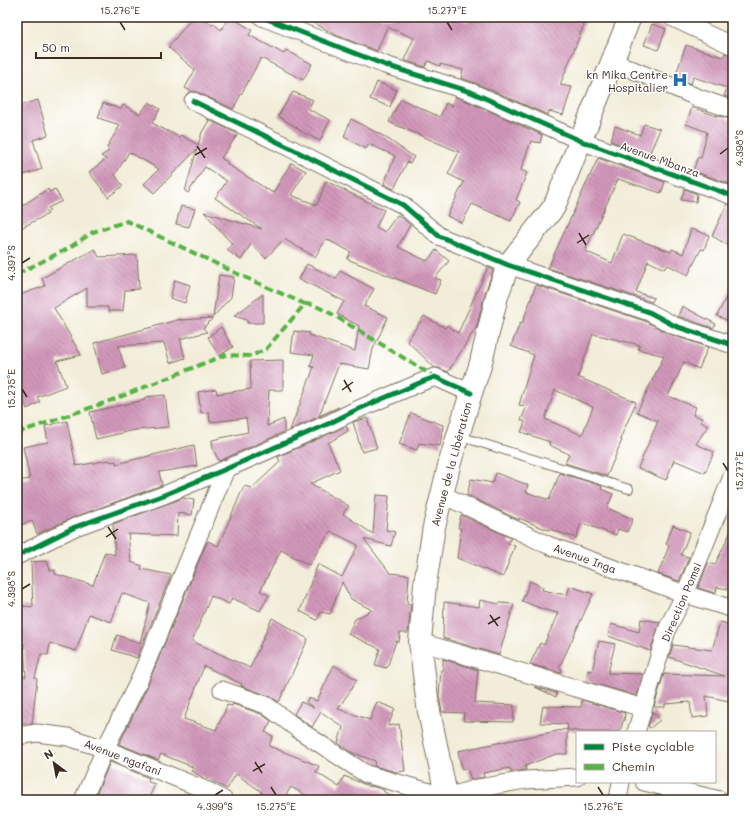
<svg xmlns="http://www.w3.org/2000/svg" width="750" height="817" font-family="Mali,sans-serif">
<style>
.building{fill:url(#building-back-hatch);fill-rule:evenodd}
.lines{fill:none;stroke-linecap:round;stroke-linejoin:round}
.lane-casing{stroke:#7b6e5f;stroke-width:10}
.street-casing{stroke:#7b6e5f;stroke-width:19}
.highway-casing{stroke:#7b6e5f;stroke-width:24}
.lane{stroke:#fff;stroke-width:8}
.street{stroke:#fff;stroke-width:17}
.highway{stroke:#fff;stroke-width:22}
.quiet{stroke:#57b245;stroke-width:4;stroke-dasharray:8 4;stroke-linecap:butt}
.cycleway-casing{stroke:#fff;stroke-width:8}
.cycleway{stroke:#00873e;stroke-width:5}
.ticks{fill:none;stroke:#3b2a1e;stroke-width:1.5}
.labels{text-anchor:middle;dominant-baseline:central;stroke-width:3;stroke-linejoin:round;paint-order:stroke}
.poi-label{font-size:11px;fill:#3b2a1e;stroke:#fff;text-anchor:end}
.street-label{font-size:11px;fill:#3b2a1e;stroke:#fff}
.neatline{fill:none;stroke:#3b2a1e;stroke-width:1.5}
.ticks-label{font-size:10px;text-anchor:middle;fill:#3b2a1e}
</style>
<defs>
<pattern id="building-back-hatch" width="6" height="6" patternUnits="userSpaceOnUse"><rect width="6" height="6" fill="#d197ba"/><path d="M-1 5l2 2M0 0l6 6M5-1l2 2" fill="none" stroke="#ab7b97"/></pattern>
</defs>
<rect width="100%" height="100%" fill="#fff"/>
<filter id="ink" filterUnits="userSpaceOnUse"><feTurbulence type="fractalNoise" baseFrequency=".025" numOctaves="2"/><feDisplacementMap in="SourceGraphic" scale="8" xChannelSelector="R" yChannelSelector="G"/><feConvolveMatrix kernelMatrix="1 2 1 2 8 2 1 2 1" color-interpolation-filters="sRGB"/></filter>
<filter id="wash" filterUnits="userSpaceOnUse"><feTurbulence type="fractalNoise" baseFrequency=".012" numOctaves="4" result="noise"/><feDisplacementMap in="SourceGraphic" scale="16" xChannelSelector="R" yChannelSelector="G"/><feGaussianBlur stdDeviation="0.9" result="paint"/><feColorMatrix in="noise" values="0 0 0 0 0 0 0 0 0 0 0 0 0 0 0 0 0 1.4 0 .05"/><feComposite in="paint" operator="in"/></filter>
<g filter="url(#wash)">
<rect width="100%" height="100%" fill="#f2edd8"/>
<g id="blocks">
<g class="building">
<path d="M193,17H202L212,25L213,23L221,30L229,17H231L252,30L249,35L284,54L286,50L312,64L303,80L261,58L233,109L197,92L191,91L185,88L195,70L168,47Z"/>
<path d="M303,17H456L468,22L470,17H587L560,85L572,87L563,115L549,111L548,115L475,83L461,78L463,70L440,64V66L428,61L425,67L404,60L414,38L387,27L377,51L338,36Z"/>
<path d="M652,24L666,29L658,50L644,45Z"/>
<path d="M686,45L723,57L725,53L733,56V99L724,96L727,88L693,77L691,84L675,77Z"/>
<path d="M377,82L397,90L390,107L370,99Z"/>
<path d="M293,92L313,100L308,109L330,120L320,141L299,130V129L278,116Z"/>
<path d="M455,97L467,101L542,135L540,143L531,141L521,170L527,173L516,200L520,202L511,221L472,204L462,223L447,216L464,182L448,174L459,152L389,122L401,99L440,117L446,103L452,106Z"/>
<path d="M38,100L48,135L33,140L42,169L17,177V115L20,114L18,106Z"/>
<path d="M149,102L160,109L152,123L179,137L181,135L198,145L202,132L209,121L207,119L238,134L221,158L228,163L227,164L273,193L291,163L306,171L291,195L317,205L326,181L384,210L376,227L385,232L397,215L401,217L410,225L398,247L427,261L436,250L449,261L435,278L441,280L435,294L347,259L351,252L326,239L315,257L284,239L266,258L251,244L241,260L227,250L232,244L204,212L262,229L215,198L227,181L205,167L188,193L185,191L197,149L154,193L144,184L159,169L129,152L115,175L123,186L108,197L89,172L106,159L101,156L109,151L107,147L120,125L98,118L103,103L121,109L123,105L140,114Z"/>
<path d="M692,107L716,116V115L733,120V185L693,171L698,157L701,158L707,132L686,124Z"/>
<path d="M351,119L385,137L414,157L410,163L407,162L394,189L384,184L395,156L369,144L366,149L344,137Z"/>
<path d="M644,124L660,129L649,155L611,141L615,126L640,135Z"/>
<path d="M598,158L665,182L661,193L618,179L585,251L612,263L623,234L671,252L672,249L683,254L691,229L709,235L704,250L701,249L688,275L668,265L664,269L648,261L636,292L654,298L652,302L548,268Z"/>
<path d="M48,189L49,192L55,189L62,201L48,208L50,210L46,212L48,214L17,230V209Z"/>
<path d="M685,189L697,194L696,202L681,200Z"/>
<path d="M727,204L733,206V248L712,236Z"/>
<path d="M181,206L195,209L189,227L176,224Z"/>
<path d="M95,249L99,257L137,255L139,289L125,290L123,311H108V307H87V288L54,308L81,355L57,361L66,386L37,397L40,402L27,409L17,382V296L45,286L42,278Z"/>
<path d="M307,264L336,279L340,271L374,289L364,306L388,317L373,349L369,369L339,364L319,416L339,407L290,430L314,367L310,366L314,355L291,352L294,331L310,333L309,335L355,351L359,326L337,314L344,301L299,279Z"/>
<path d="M488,267L493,270L485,293L477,326L448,372L439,368H435L407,341L424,316L445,328L447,325L458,333Z"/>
<path d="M219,275L234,277L231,297L213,317Z"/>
<path d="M175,280L190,285L185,303L170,298Z"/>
<path d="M733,283V323L717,316Z"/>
<path d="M536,285L645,321L672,335L708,347L699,369L684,362L668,396L696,407L693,415L702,418L701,422L708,426L696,444L714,452L705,473L674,460L666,480L638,468L658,421L637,412L664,356L638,349L640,345L593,334L578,377L636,402L620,439L622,440L607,476L565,463L569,454L549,445L550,442L521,432L525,422L521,420L527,406L519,405L534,355L511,346L520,323L522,324ZM555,390L593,407L582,435L545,419Z"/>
<path d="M263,294V323H247V320L234,316Z"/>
<path d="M682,306L716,324L713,328L678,316Z"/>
<path d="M213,318L203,328L207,332L180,339L185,358L170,363L164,343L118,346L125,368L102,374L94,343L181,319L180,320Z"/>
<path d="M221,327L233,347L219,356L208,337Z"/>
<path d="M283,360V390H269L267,426L284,419V432L219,461L213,449L212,440L248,432L246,418L210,422L209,412L201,413L198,392L216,389L217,394L251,389L250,361Z"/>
<path d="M165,395L169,427L135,430L96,439L90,412L145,400V397Z"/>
<path d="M411,413L443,425L440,446L419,443L417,450L399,444Z"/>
<path d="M367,418L377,448L362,452L353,422Z"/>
<path d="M67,421L76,466L110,460L111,462L116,461V464L194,445L197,466L159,472L162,485L72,518L37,534L32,521L20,525L17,515V481L30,479L23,447L48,442L45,426Z"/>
<path d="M346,426L348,431L328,443L340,470L310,484L349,506L343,514L373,534L376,495L389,496L386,530L395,532L391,546L364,539L390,573L409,575L407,604H411L408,633H400L399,642L396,641L387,668L375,665L380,649L348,634L355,619L372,610L351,599L342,582L330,614L321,612L317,620L300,611L318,564L342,577L358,545L330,531L309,565L281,550L260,591L269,595L260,611L232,598L229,604L211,596L192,641L250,668L272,618L308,639L279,702L269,696L241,686L242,684L204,666L184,719L216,730L225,711L227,705L232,706L233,704L261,714L271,721L265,732L273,736L269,746L319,766L316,772L339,787L344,776L371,787V786L384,790V792L401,800H315L291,787L283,800H257L262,792L236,774L227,789L205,777L204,778L191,771L193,767L161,754L158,760L119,744L147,687L203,551L208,541L218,546L244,486L252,488L280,462L278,457Z"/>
<path d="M496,473L528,485L526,492L549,500L560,473L602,486L601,489L613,494L607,508L633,519L627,532L618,529L616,535L581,523L576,538L549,529L548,530L519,518V520L467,495L471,479L493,483Z"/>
<path d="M183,498L194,500L192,515L178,513L177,536L128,534L131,562L142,566L141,569L171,575L137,658L112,650L117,635L140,643L150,603L122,593L111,622L89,614L76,651L50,643L48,655L41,654L35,678L37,679L32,724L17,722V676L26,677L24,643L17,645V607L24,606L33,607L31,562L47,561L50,570H55V574L93,585L105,552L115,555L113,524Z"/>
<path d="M461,515L511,538L508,543L515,546L503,577L457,558L461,528H458Z"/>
<path d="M673,525L690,532L681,555L689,557L679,581L658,574L669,546L666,544Z"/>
<path d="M733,527V590L717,587L716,593L698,588L708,563L715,565Z"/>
<path d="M530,581L543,587L542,590L567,595L570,586L593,594L559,668L562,669L561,673L530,664L540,643L544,645L558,613L545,610L522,601Z"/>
<path d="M480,600L499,604L500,603L514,604L499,655L443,638L444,602L479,607Z"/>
<path d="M641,619L660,622L650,651L608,636L611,624L639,632Z"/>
<path d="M720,622L733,625V702L706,696L708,716L692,718L690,702L665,704V707H654L664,674L725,676L669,657L673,645L712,650Z"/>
<path d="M599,641L615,644L608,673L643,674L637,696L586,681L588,670L592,671Z"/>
<path d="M443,659L478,670L475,703L514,705L513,722L463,721L464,713L442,712L439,696L441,670H443Z"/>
<path d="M334,665L357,680L338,709L370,720L377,702L395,709L388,726L399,724L405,771L396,772L374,766L375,761L353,753L338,743L343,727L321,712L312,727L294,714L301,702L314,708L306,702L308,698L317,701Z"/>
<path d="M535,687L557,693L556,697Z"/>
<path d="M582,700L625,713L624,721H623L620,732H586L568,730L567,724L540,723L543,706L581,707Z"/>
<path d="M653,711L660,720L650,728L648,726Z"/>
<path d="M567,729V754H556L525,766L526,770L511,772L510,768L483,773L484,777L471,780L467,768L462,769L458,751Z"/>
<path d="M110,762L149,778L148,782L155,784L148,800H94Z"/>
<path d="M656,795L677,800H655Z"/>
</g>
</g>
</g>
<g filter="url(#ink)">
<use href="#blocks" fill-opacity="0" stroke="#7b6e5f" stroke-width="1"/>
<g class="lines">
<defs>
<path id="lane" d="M459,436L629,489"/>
<g id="street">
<path d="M262,17L385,65L471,92L581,141L733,196"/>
<path d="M671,17L733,46"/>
<path d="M612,61L699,98L733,110"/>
<path d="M193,101L290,148L403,205L439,236L508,265L649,312L675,326L733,345"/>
<path d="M443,495L548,545L685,594L733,609"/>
<path d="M17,556L75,527L164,495L226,469L330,423L354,411L424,381L435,377L471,393"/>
<path d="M420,642L643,708"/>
<path d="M222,690L266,705L299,730L366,774L447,797L478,788L526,780L577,777"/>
<path d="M636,732L668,627L685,594L733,474"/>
<path d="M17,736L37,733L68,737L105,749L208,791L224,800"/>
<path d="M644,782L720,800"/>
<path d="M83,800L105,749L138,683L226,469"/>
<path d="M618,800L621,782"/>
</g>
<path id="highway" d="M447,800L428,706L420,642L425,584L434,527L450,462L471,393L480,366L497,296L508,265L554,207L630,17"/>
</defs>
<use href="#lane" class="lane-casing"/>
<use href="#street" class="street-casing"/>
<use href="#highway" class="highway-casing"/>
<use href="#lane" class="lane"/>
<use href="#street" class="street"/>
<use href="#highway" class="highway"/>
<g class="quiet">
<path d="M17,274L69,248L93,232L127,221L242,276L305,304"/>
<path d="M17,433L107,402L225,355L251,356L266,349L305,304L314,305L330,313L435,377"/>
</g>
<defs>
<g id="cycleway">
<path d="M262,17L385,65L471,92L581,141L733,196"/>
<path d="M193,101L290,148L403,205L439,236L508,265L649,312L675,326L733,345"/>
<path d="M17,556L75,527L164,495L226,469L330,423L354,411L424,381L435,377L471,393"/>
</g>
</defs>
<use href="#cycleway" class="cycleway-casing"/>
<use href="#cycleway" class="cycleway"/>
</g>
</g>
<path class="ticks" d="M120,22L125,30M447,22L452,30M197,146L205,158M720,154L728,148M195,155L207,148M579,233L586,245M577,243L589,235M22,263L30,258M344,380L351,392M22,389L27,397M342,390L353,382M723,463L728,471M108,527L116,539M106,537L118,529M22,589L30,584M490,615L498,626M488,624L500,617M255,762L262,773M253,771L265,764M271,787L276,795M598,787L603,795M215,795L223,790"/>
<defs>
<symbol id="hospital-bare" viewBox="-9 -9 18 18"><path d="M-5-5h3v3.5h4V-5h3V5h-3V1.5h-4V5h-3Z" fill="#1f6fb2" stroke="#fff" stroke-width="2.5" paint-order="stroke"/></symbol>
</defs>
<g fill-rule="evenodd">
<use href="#hospital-bare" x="669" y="69" width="22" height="22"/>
</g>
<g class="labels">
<g class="poi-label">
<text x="668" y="74">kn Mika Centre<tspan x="668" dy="13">Hospitalier</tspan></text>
</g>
<g class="street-label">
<text transform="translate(660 159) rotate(20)">Avenue Mbanza</text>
<text transform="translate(451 464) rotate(-75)">Avenue de la Libération</text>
<text transform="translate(585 558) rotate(20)">Avenue Inga</text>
<text transform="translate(681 602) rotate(-67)">Direction Pomsi</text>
<text transform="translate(123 757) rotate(21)">Avenue ngafani</text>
</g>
</g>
<rect width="750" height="817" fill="none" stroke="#fff" stroke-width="44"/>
<rect x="576" y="731" width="140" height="52" fill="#ffffff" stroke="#b1aaa5"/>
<rect x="584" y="744" width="20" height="6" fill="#00873e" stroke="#b1aaa5"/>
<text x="612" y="751" font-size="12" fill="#3b2a1e">Piste cyclable</text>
<rect x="584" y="764" width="20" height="6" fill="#57b245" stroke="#b1aaa5"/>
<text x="612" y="771" font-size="12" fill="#3b2a1e">Chemin</text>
<g transform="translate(54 763) rotate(328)" stroke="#ffffff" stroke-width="3" paint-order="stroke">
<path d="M0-3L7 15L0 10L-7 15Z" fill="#3b2a1e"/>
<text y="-6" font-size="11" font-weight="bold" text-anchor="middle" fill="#3b2a1e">N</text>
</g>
<path d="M36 52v6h125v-6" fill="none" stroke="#3b2a1e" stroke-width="2"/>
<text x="42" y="52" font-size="12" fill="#3b2a1e" stroke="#ffffff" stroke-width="3" paint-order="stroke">50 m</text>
<rect x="22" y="22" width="706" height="773" class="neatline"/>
<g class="ticks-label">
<text x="120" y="14">15.276°E</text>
<text x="447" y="14">15.277°E</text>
<text transform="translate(739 148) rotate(-90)" y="4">4.398°S</text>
<text transform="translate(11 263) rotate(-90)" y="4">4.397°S</text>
<text transform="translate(11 389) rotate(-90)" y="4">15.275°E</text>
<text transform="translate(739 471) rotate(-90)" y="4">15.277°E</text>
<text transform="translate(11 589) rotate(-90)" y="4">4.398°S</text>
<text x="215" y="810">4.399°S</text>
<text x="276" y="810">15.275°E</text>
<text x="603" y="810">15.276°E</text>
</g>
</svg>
